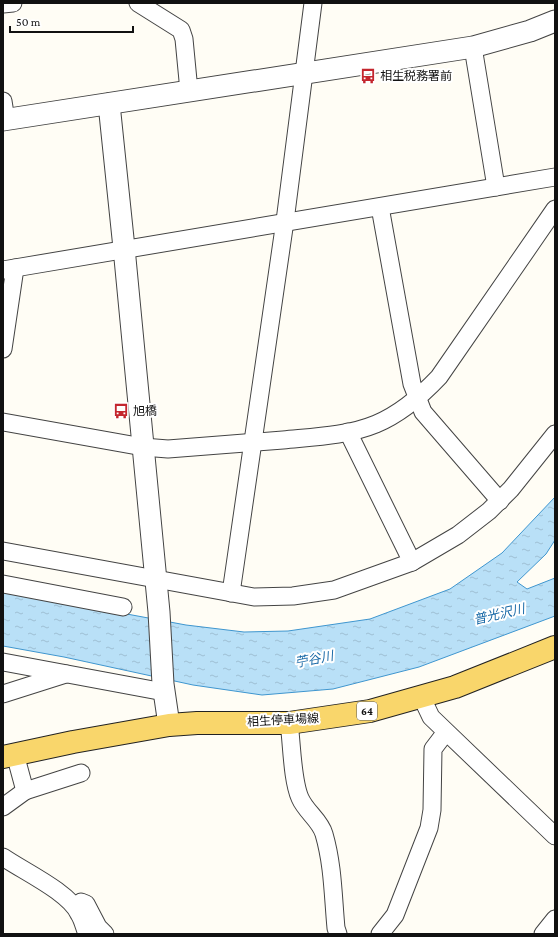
<svg xmlns="http://www.w3.org/2000/svg" width="558" height="937" font-family="'Crimson Pro','Noto Sans JP',serif">
<style>
.water{fill:url(#water-ripples);stroke:#3f96cf}
.lines{fill:none;stroke-linecap:round;stroke-linejoin:round}
.minor-casing{stroke:#444;stroke-width:19}
.tertiary-casing{stroke:#444;stroke-width:23}
.primary-casing{stroke:#222;stroke-width:24}
.minor{stroke:#fff;stroke-width:17}
.tertiary{stroke:#fff;stroke-width:21}
.primary{stroke:#f9d66b;stroke-width:22}
.labels{text-anchor:middle;dominant-baseline:central;stroke-width:4;stroke-linejoin:round;paint-order:stroke}
.shield{fill:#fff;stroke:#585858;stroke-width:1}
.shield-label{font-size:11px;font-weight:bold;fill:#111}
.poi-label{font-size:12px;fill:#111;stroke:#fff;text-anchor:start}
.street-label{font-size:12px;fill:#111;stroke:#fff}
.water-label{font-size:13px;font-style:italic;fill:#1768a6;stroke:#fff}
</style>
<defs>
<pattern id="water-ripples" width="26" height="14" patternUnits="userSpaceOnUse"><rect width="26" height="14" fill="#b9e0f7"/><path d="M2 4q2-2 4 0t4 0M15 11q2-2 4 0t4 0" fill="none" stroke="#9ebfd3"/></pattern>
</defs>
<rect width="100%" height="100%" fill="#fffdf5"/>
<path class="water" d="M555,497V540L546,554L517,582L527,589L555,578V616L419,667L333,689L262,695L193,685L64,657L3,646V591L186,625L244,632L288,631L370,619L450,589L502,553Z"/>
<g class="lines">
<defs>
<g id="minor">
<path d="M138,3L181,30L184,39L189,91"/>
<path d="M3,4L13,3"/>
<path d="M473,47L496,187"/>
<path d="M3,101L6,120"/>
<path d="M380,207L412,384L423,412L500,501"/>
<path d="M3,270L555,177"/>
<path d="M3,349L15,268"/>
<path d="M3,422L143,447L168,449C206,446 245,443 283,440C313,437 347,436 376,424C400,414 421,396 439,377L555,209"/>
<path d="M348,432L412,562"/>
<path d="M3,551L254,597L293,596L334,590L412,562L458,535L489,511L511,489L555,434"/>
<path d="M3,584L123,607"/>
<path d="M231,593L285,221L313,3"/>
<path d="M3,662L164,692"/>
<path d="M3,694L66,674"/>
<path d="M422,698L431,717L555,836"/>
<path d="M289,723C292,744 292,780 300,798C306,812 320,820 324,834C333,865 333,896 336,928L338,934"/>
<path d="M15,754L25,791"/>
<path d="M3,807L25,791L81,773"/>
<path d="M3,857C23,871 69,892 79,914C83,920 84,927 87,934"/>
<path d="M81,902L86,904L98,927L105,934"/>
<path d="M380,934L395,915L429,828L432,810L433,749L446,732"/>
<path d="M543,934L555,919"/>
</g>
<g id="tertiary">
<path d="M109,104L124,248L159,612L163,684L169,725"/>
<path d="M3,120L473,47L530,31L555,21"/>
</g>
<path id="primary" d="M3,757L73,742L169,725L197,723H289L370,711L455,687L555,647"/>
</defs>
<use href="#minor" class="minor-casing"/>
<use href="#tertiary" class="tertiary-casing"/>
<use href="#primary" class="primary-casing"/>
<use href="#minor" class="minor"/>
<use href="#tertiary" class="tertiary"/>
<use href="#primary" class="primary"/>
</g>
<defs>
<symbol id="bus-bare" viewBox="-9 -9 18 18"><path d="M-5-6H5V4H4V6H2V4H-2V6H-4V4H-5ZM-3.5-4V0h7V-4ZM-3.5 1.2v1.5H-2V1.2ZM2 1.2v1.5H3.5V1.2Z" fill="#c4262e" stroke="#fff" stroke-width="2.5" paint-order="stroke"/></symbol>
</defs>
<g fill-rule="evenodd">
<use href="#bus-bare" x="357" y="65" width="22" height="22"/>
<use href="#bus-bare" x="110" y="400" width="22" height="22"/>
</g>
<g class="labels">
<rect class="shield" x="357" y="702" width="20" height="18" rx="3"/>
<g class="shield-label">
<text x="367" y="711">64</text>
</g>
<g class="poi-label">
<text x="380" y="76">相生税務署前</text>
<text x="133" y="411">旭橋</text>
</g>
<g class="street-label">
<text transform="translate(283 720) rotate(-3)">相生停車場線</text>
</g>
<g class="water-label">
<text transform="translate(499 614) rotate(-13)">普光沢川</text>
<text transform="translate(314 659) rotate(-11)">苧谷川</text>
</g>
</g>
<rect width="558" height="937" fill="none" stroke="#111111" stroke-width="8"/>
<path d="M10 26v6h123v-6" fill="none" stroke="#111111" stroke-width="2"/>
<text x="16" y="26" font-size="12" fill="#111111" stroke="#ffffff" stroke-width="3" paint-order="stroke">50 m</text>
</svg>
